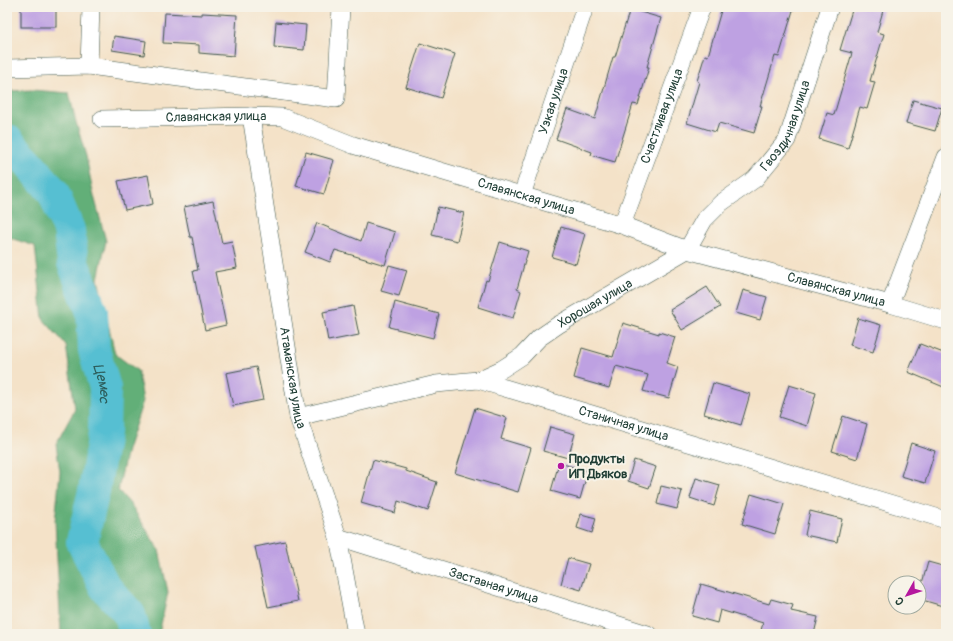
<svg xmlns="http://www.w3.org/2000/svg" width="953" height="641" font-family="Pangolin,sans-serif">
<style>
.forest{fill:#62af78;stroke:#407656}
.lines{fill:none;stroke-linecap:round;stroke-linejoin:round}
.river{stroke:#56bfd2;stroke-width:32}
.building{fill:#bea1e2}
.street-casing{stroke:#3f564a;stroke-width:18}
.street{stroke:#fff;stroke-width:17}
.poi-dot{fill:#b5179e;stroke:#f7f3e8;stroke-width:1.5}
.labels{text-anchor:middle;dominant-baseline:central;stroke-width:4;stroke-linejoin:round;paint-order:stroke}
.street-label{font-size:13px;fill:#1f3d34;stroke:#f7f3e8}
.poi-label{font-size:13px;font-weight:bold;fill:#1f3d34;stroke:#f7f3e8;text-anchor:start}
.water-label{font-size:14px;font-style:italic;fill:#2d5e5c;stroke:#f7f3e8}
</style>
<rect width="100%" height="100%" fill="#f7f3e8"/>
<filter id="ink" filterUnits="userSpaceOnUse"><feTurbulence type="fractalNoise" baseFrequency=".025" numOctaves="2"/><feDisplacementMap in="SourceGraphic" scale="8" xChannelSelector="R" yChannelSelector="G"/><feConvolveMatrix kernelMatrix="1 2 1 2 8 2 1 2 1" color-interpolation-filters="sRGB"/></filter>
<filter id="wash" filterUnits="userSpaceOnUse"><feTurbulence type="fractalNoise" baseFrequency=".012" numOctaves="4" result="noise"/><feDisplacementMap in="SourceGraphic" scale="16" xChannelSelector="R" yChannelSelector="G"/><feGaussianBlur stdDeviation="0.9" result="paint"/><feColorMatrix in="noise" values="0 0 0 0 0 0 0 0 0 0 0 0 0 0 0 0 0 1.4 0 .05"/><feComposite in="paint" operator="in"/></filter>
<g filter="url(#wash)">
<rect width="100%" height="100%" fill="#f4e2c8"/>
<path class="forest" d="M32,90L69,93L76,122L86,156L93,192L106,241L98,279L115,354L138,371L143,401L127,450L118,490L131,505L159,550L168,592L159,634H61L55,521L60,472L56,444L75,409L66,345L43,319L35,246L7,237V91Z"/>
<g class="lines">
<path class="river" id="s1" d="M7,140L28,162L53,192L69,230L73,263L92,312L94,350L105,388L104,433L94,491L82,542L105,587L130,615L135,634"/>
</g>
<g id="blocks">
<g class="building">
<rect x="21" y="7" width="35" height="20"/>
<path d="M722,7H794L779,57L775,56L760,106H762L754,133L719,123L716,132L687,123L699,82L697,81L705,55L708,56Z"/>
<path d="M853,7H884L877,32L884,34L870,81L875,82L867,109L860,107L848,148L819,139L827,113L834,115L852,53L840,50Z"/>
<path d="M630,9L661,18L647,67H649L638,105L633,104L615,162L591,155L592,152L556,139L567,109L595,119L613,57H615Z"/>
<path d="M165,13L202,15V13L237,15L234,56L199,53V45L163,43Z"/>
<path d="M276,22L306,25L304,50L274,47Z"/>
<path d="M114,36L146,41L144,55L112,50Z"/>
<path d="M420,43L455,54L441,98L406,87Z"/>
<path d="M913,100L942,108L935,131L906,123Z"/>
<path d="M306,152L334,160L324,194L296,186Z"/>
<path d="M148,175L153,204L125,210L118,181Z"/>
<path d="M213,201L222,243L232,241L237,268L215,272L226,325L205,330L193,271L198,270L192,237H190L184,207Z"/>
<path d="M438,207L464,213L457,241L432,235Z"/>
<path d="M317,223L361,241L366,223L395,232L385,265L335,250L330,262L305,252Z"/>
<path d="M561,227L585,234L576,264L552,257Z"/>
<path d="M500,242L528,251L517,289L521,291L513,318L478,307L486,280L488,281Z"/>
<path d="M389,265L407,270L399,296L381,291Z"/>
<path d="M707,287L720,307L682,330L670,310Z"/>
<path d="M743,290L767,297L760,320L736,313Z"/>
<path d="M395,302L439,314L433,338L389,327Z"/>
<path d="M353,306L359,335L328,341L323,312Z"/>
<path d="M858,318L881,325L873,352L850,345Z"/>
<path d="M623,323L659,334V332L675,337L667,363L678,367L669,398L643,391L648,375L616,366L609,388L574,378L582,348L613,357Z"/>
<path d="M920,344L946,354V388L908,372Z"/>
<path d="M256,367L263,400L233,406L226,373Z"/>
<path d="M713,383L750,394L741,425L704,414Z"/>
<path d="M789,385L816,393L807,426L779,417Z"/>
<path d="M475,408L507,418L501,439L531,448L518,492L455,473Z"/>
<path d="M843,416L867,424L857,459L832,451Z"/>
<path d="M550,427L575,434L568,458L543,451Z"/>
<path d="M911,443L935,451L925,483L901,476Z"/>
<path d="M373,460L406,469V471L437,482L428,511L398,501L395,513L361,503Z"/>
<path d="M634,460L656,467L649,488L628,481Z"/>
<path d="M559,463L588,471L580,499L551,491Z"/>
<path d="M696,478L720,485L714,506L690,498Z"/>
<path d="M661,486L682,491L677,509L657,504Z"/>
<path d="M751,494L784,504L775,534L742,524Z"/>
<path d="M810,511L842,519L837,542L805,535Z"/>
<path d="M581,514L596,518L592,533L577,528Z"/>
<path d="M285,541L298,601L268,607L255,547Z"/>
<path d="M568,558L589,564L581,590L561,584Z"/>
<path d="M928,562L946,567V607L919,599V594Z"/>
<path d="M701,584L769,604L771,599L793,605L791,611L818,617L814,634H760L763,623L720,610L717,623L692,616Z"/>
</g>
</g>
</g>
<g filter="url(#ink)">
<use href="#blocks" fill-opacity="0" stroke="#3f564a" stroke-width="1"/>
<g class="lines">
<defs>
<g id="street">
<path d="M89,66L91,7"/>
<path d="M7,68L89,66L336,99L341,7"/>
<path id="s2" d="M251,116L298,417L338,537L356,634"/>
<path id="s3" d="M102,119L251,116L282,117L353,145L622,225L687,250L890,304L946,321"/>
<path id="s4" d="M522,195L585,7"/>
<path id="s5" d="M622,225L702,7"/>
<path d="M890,304L946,157"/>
<path id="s6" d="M478,380L502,369L522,356L539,338L558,325L687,250L704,220L721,203L755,179L787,140L830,7"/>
<path id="s7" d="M298,417L436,384L478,380L946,520"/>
<path id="s8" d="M338,537L648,634"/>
</g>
</defs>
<use href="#street" class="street-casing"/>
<use href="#street" class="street"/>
</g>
</g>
<circle class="poi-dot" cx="561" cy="466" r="4"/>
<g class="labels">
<g class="street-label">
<text stroke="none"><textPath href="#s4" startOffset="99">Узкая улица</textPath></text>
<text stroke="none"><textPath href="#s5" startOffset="116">Счастливая улица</textPath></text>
<text stroke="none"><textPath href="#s3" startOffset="114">Славянская улица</textPath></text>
<text stroke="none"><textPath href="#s6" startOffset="410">Гвоздичная улица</textPath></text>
<text stroke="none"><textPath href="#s3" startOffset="437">Славянская улица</textPath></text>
<text stroke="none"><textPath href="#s3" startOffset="761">Славянская улица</textPath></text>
<text stroke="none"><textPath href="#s6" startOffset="141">Хорошая улица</textPath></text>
<text stroke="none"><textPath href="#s2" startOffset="265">Атаманская улица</textPath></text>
<text stroke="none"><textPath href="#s7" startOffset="336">Станичная улица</textPath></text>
<text stroke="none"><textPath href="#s8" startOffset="163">Заставная улица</textPath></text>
</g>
<g class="poi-label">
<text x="569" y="459">Продукты<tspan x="569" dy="15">ИП Дьяков</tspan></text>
</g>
<g class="water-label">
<text stroke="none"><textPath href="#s1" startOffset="269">Цемес</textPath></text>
</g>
</g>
<rect width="953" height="641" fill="none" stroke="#f7f3e8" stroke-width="24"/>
<g transform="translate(907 595) rotate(231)"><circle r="19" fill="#f7f3e8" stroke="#a1aaa0"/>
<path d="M0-3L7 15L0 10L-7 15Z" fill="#b5179e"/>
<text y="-6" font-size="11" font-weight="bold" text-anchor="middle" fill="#1f3d34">С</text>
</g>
</svg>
